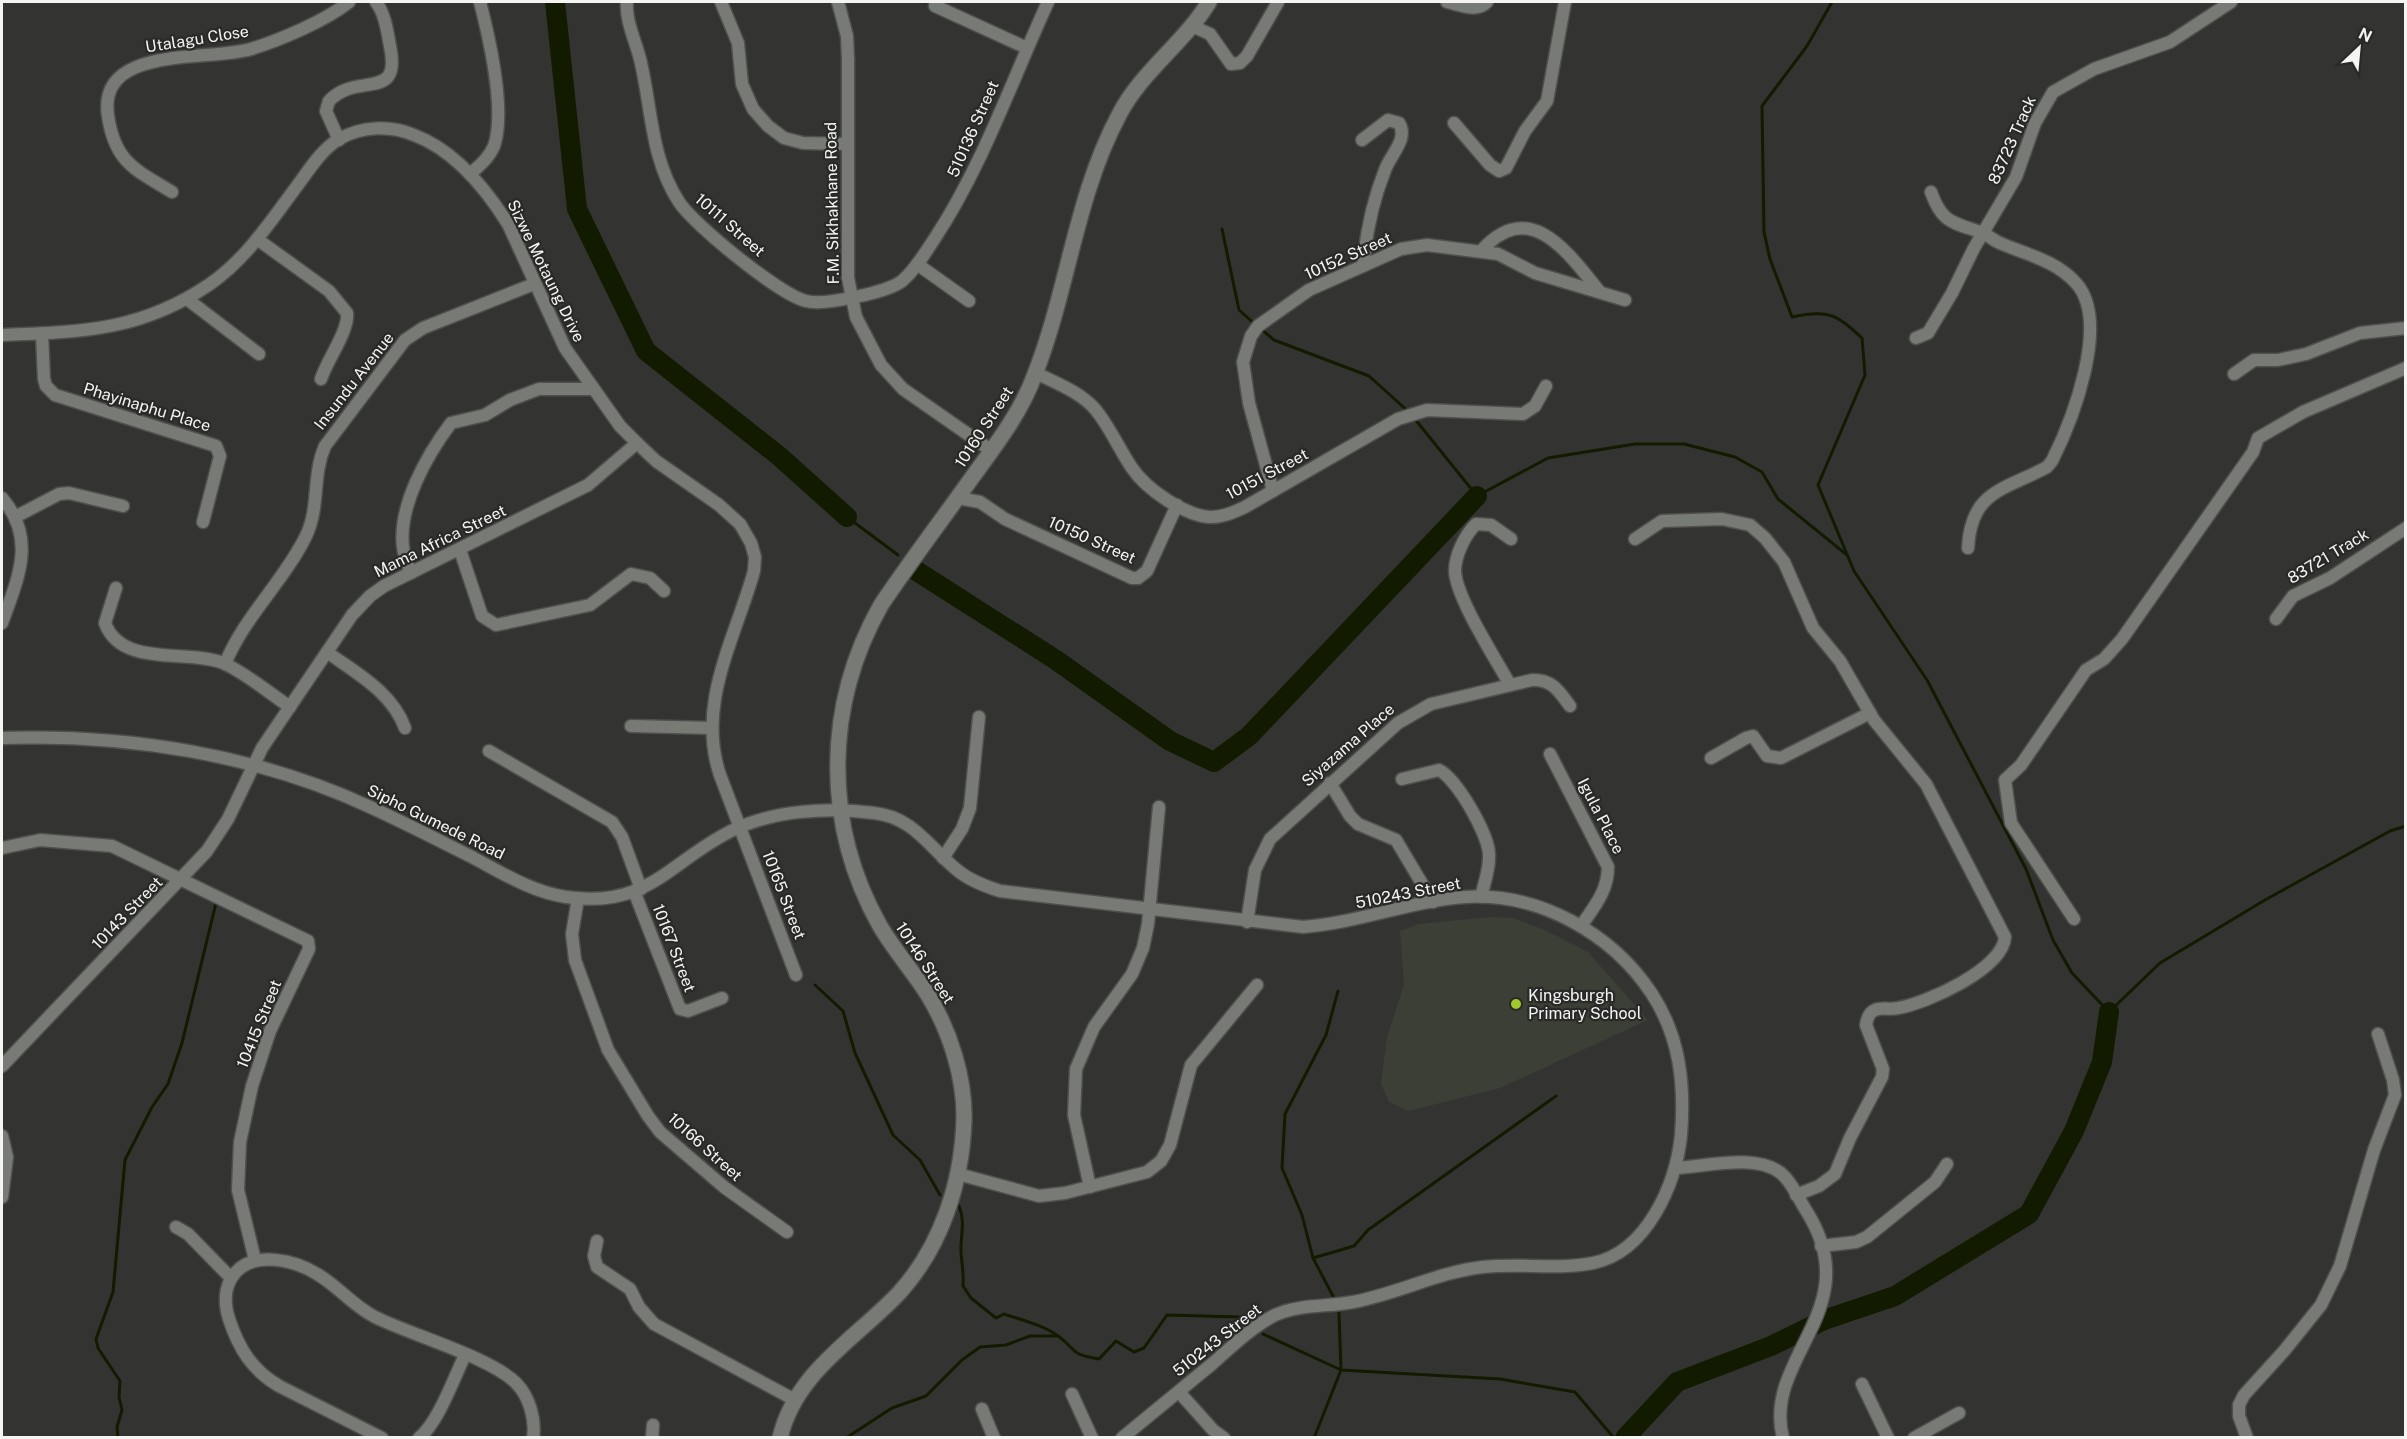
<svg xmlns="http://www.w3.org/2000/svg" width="2407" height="1439" font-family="'Public Sans',sans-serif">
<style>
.built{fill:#3c3f36}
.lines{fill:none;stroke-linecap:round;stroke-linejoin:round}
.stream{stroke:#121b00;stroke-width:3}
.river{stroke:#121b00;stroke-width:20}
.minor-casing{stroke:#4f504d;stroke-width:15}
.tertiary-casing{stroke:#4f504d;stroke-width:18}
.minor{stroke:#787a76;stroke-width:12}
.tertiary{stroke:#787a76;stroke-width:15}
.poi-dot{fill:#a0c92b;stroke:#292a27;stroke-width:2}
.labels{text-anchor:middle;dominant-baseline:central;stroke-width:4.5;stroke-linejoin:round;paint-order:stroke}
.street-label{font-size:16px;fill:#f4f5f3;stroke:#292a27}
.poi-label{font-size:16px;fill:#f4f5f3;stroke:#292a27;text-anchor:start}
</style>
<rect width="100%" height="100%" fill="#333431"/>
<path class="built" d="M1491,917L1513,918L1547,931L1588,952L1648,1020L1500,1088L1409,1111L1389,1102L1381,1084L1387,1037L1404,985L1400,931L1418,924Z"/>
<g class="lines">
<g class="stream">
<path d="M1832,2L1807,46L1762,106L1764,232L1770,259L1792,317C1828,309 1836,314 1862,338L1865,375L1818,485L1854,571L1927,680L2026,869L2053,940L2072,973L2109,1012L2160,963L2265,900L2390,831L2406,826"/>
<path d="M1222,229L1239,310L1256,325"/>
<path d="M1261,329L1274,340L1369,376L1410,413"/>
<path d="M1414,418L1477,496L1548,458L1635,444H1684L1735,457L1762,472L1778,499L1847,555"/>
<path d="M847,517L898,555"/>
<path d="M815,985L843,1011L855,1053L893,1135L920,1160L940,1195"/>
<path d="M959,1206C966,1223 960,1236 961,1253C962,1265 964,1274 963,1286L971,1298L996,1318L1004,1314C1022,1320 1043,1325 1058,1336C1079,1351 1068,1354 1099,1359L1116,1341L1134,1352L1144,1348L1167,1315L1239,1317L1247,1324"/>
<path d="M1313,1258L1354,1246L1368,1230L1556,1096"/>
<path d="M1335,1300L1313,1258L1302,1215L1282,1168L1285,1114L1326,1035L1338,991"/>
<path d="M1263,1334L1341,1370L1500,1379L1575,1392L1614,1438"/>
<path d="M118,1438L117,1427L122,1410L119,1397L120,1381L98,1348L96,1339L113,1292L125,1160L152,1107L168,1084L182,1043L216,903"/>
<path d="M846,1438L892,1408L926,1396L962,1360L980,1347L1006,1345L1030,1336H1056"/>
<path d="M1314,1438L1341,1370L1339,1313"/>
</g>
<g class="river">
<path d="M555,2L577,209L646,351L779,456L847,517"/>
<path d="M915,570L1056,660L1170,741L1214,762L1249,736L1477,496"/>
<path d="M1625,1438L1677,1382L1771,1346L1824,1320L1895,1296L2029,1214L2074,1131L2102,1062L2109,1012"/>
</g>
<defs>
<g id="minor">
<path d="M627,2C625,21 637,44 641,63C652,111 651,159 679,202C694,225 780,295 806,301C824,306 888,292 902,281C916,269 925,253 935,238C983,165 1012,80 1048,2"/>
<path d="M721,2L738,43L742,84L753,109L768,126L784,138L803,143L848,144"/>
<path d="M838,2L847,36L848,59V278L856,317L881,365L903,389L992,451"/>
<path d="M1447,2C1460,5 1477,13 1487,2"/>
<path d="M935,6L1027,48"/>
<path d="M1192,26L1210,34L1231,64L1240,63L1247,56L1278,2"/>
<path d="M1454,123L1490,165L1499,171L1506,168L1525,131L1547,101L1565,2"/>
<path d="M339,140L326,111L329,101C357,71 402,103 390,46C387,30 385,14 376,2"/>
<path d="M1362,140L1388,120L1399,123C1409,139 1390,155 1385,170C1373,200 1366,234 1363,266"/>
<path d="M470,174C479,166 489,158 494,146C506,111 489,37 480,2"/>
<path d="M172,192C136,170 115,163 108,116C97,44 209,62 251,49C280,40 325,21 349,2"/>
<path d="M1931,192C1942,223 1952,222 1980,232C1987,234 1993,240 2000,243C2027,255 2055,260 2076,283C2111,322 2072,421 2052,461L2047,467C2005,490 1971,490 1968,548"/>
<path d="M257,239L329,291L347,313C349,331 327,360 321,379"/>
<path d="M1481,251C1529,197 1567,251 1599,291"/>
<path d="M917,264L969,301"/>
<path d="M187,299L259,354"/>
<path d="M42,334L44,379L46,386L55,395L216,446L220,456L203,522"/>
<path d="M2,335C82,332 141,331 210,284C246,259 271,221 297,186C309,170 321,150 339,139C362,126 390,125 414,135C454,150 486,189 508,224L565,348L620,426L637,443L656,461L719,505L740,524L751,543L755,557L754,571C735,639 696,704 720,775L796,975"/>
<path d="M1916,338L1928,333L1952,293L1974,248L2016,177L2035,123L2053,92L2094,69L2170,42L2231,2"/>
<path d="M1036,373C1056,383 1080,392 1095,409C1110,427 1119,449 1132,468C1146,489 1184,515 1209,517C1221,518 1234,512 1245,507L1398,419L1427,410L1523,414L1535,406L1546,386"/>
<path d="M2234,374L2254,360H2278L2306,354L2360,333L2406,328"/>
<path d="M1273,491L1249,403L1243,362L1251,336L1258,326L1309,290L1401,249L1427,245L1498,254L1535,273L1625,300"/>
<path d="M2,498C37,539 18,578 2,623"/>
<path d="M958,498L980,502L1005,519L1132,578H1138L1147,571L1177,505"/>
<path d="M15,517L59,494L69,493L123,506"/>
<path d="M1635,539L1662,521L1722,519L1750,525L1765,538L1784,562L1813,628L1840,661L1874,720L1926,784L2005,937C2003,969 1927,1003 1898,1008C1891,1010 1882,1007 1875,1010C1869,1012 1867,1019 1866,1025L1883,1069L1882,1077L1850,1138L1835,1174L1819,1186L1796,1195"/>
<path d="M460,550L482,616L496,625L590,605L631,574L650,578L664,591"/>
<path d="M411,573C408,565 404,556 403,547C398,506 427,455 451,423L485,415L510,400L539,389H594"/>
<path d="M116,588L105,623C121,668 189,649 223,663C246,673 269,693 290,707"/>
<path d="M2276,619L2293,596L2330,578L2406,528"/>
<path d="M327,652C356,673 392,692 405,728"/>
<path d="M225,664C244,617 284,581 306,536C320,507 312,475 325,446L405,340L423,328L534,284"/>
<path d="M1510,685C1496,659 1456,598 1455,571C1455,555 1465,535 1476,524L1491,525L1511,539"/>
<path d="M631,726L712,728"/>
<path d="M2,738C126,734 256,754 370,807C405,823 438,840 472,857C502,873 532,892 566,897C648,909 669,862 731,831C773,810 829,807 874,813C913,817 929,847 957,870C969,880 984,886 1000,891L1303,927C1358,923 1410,901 1465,897C1538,892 1612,933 1652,994C1680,1037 1685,1084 1681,1135C1676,1184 1647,1252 1593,1263C1557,1270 1519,1263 1483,1267C1438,1272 1397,1294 1353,1302C1328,1307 1299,1304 1275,1315C1252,1327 1231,1347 1212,1364C1182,1389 1152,1413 1122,1438"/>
<path d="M489,751L612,822L622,837L641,889"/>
<path d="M1550,754L1608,867C1608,891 1594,907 1581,926"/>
<path d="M1711,758L1746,738L1753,736L1767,756L1781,758L1870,713"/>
<path d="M1402,779L1439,770C1457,779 1489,835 1489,855C1490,868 1484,884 1481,897"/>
<path d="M1330,783L1350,816L1358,824L1396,840L1433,902"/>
<path d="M2,848L40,840L112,846L308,941L309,949L270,1031L252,1086L240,1142L238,1190L255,1260"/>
<path d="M943,858L962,829L970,808L979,717"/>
<path d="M634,891L680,1009L688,1011L722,998"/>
<path d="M578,898L572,934L575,960L608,1050L648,1116L660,1132L724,1187L787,1232"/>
<path d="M2074,919L2011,823L2005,780L2021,765L2086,670L2104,659L2122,639L2253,452L2258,438L2303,412L2406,368"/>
<path d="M1247,922L1255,870L1270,839L1398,723L1431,704L1532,680C1552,679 1559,691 1570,706"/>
<path d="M2,1066L207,851L228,819L262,748L352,615L370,596L384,586L588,485L637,443"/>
<path d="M2,1136L7,1157L2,1197"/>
<path d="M1675,1168C1706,1167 1762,1151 1785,1177C1794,1187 1800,1201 1807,1212C1868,1310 1762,1357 1783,1438"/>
<path d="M958,1174L1039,1196L1065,1193L1147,1172L1161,1161L1170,1145L1191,1065L1257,985"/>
<path d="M1090,1187L1074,1115L1076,1069L1094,1027L1132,974L1143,948L1148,924L1159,807"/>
<path d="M176,1227L188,1234L231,1278"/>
<path d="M597,1241L594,1256L597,1267L630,1289L639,1307L654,1324L795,1400"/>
<path d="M1821,1246L1856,1242L1867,1237L1935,1182L1947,1164"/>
<path d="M1862,1384L1888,1438"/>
<path d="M1179,1392L1213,1430L1224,1438"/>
<path d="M1072,1394L1092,1438"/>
<path d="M982,1409L994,1438"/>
<path d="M382,1438L279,1386C252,1370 239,1349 229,1319C224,1303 224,1285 236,1272C255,1251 295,1260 317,1274C338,1286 353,1306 375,1317C411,1335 490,1357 516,1383C529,1396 536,1419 533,1438"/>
<path d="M419,1438C438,1423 454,1378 465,1355"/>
<path d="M652,1438L653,1425"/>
<path d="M1914,1438L1959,1413"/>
<path d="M2247,1438L2239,1416V1405L2244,1395L2284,1351L2321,1305L2340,1266L2374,1150L2395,1095L2393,1080L2378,1034"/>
</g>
<path id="tertiary" d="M780,1438C795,1372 857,1338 900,1292C942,1245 962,1182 964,1120C965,1078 950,1031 928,995C913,971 894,950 880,926C823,825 824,706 881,605C910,562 941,521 971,479C995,446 1021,413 1035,374C1068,290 1076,195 1119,115C1141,72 1184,43 1209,2"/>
</defs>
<use href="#minor" class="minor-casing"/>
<use href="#tertiary" class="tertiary-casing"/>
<use href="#minor" class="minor"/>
<use href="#tertiary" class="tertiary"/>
</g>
<circle class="poi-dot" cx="1516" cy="1004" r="6"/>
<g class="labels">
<g class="street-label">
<text transform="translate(197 39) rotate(-9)">Utalagu Close</text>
<text transform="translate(973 129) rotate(-66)">510136 Street</text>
<text transform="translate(2012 140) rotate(-66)">83723 Track</text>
<text transform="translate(832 203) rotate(-91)">F.M. Sikhakhane Road</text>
<text transform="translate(730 225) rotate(41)">10111 Street</text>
<text transform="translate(1348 256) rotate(-24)">10152 Street</text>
<text transform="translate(546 271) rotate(64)">Sizwe Motaung Drive</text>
<text transform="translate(354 381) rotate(-52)">Insundu Avenue</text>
<text transform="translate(147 407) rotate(17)">Phayinaphu Place</text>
<text transform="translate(984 427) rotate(-57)">10160 Street</text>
<text transform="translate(1267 474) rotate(-28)">10151 Street</text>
<text transform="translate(1092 540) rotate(24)">10150 Street</text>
<text transform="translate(440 541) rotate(-26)">Mama Africa Street</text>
<text transform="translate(2328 556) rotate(-31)">83721 Track</text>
<text transform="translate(1348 745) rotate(-41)">Siyazama Place</text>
<text transform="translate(1601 816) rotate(63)">Igula Place</text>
<text transform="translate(436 822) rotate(26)">Sipho Gumede Road</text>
<text transform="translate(1408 893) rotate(-11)">510243 Street</text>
<text transform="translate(784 895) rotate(69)">10165 Street</text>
<text transform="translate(127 913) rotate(-46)">10143 Street</text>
<text transform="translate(674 948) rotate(69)">10167 Street</text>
<text transform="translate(925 963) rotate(57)">10146 Street</text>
<text transform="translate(259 1024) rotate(-68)">10415 Street</text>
<text transform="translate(705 1147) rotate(42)">10166 Street</text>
<text transform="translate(1217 1340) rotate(-38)">510243 Street</text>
</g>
<g class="poi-label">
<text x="1528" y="995">Kingsburgh<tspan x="1528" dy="18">Primary School</tspan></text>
</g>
</g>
<rect width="2407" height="1439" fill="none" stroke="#f4f5f3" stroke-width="6"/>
<g transform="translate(2359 48) rotate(26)" stroke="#292a27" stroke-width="4.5" paint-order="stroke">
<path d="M0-4.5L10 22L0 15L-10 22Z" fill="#f4f5f3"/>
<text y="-9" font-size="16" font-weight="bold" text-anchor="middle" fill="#f4f5f3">N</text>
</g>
</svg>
